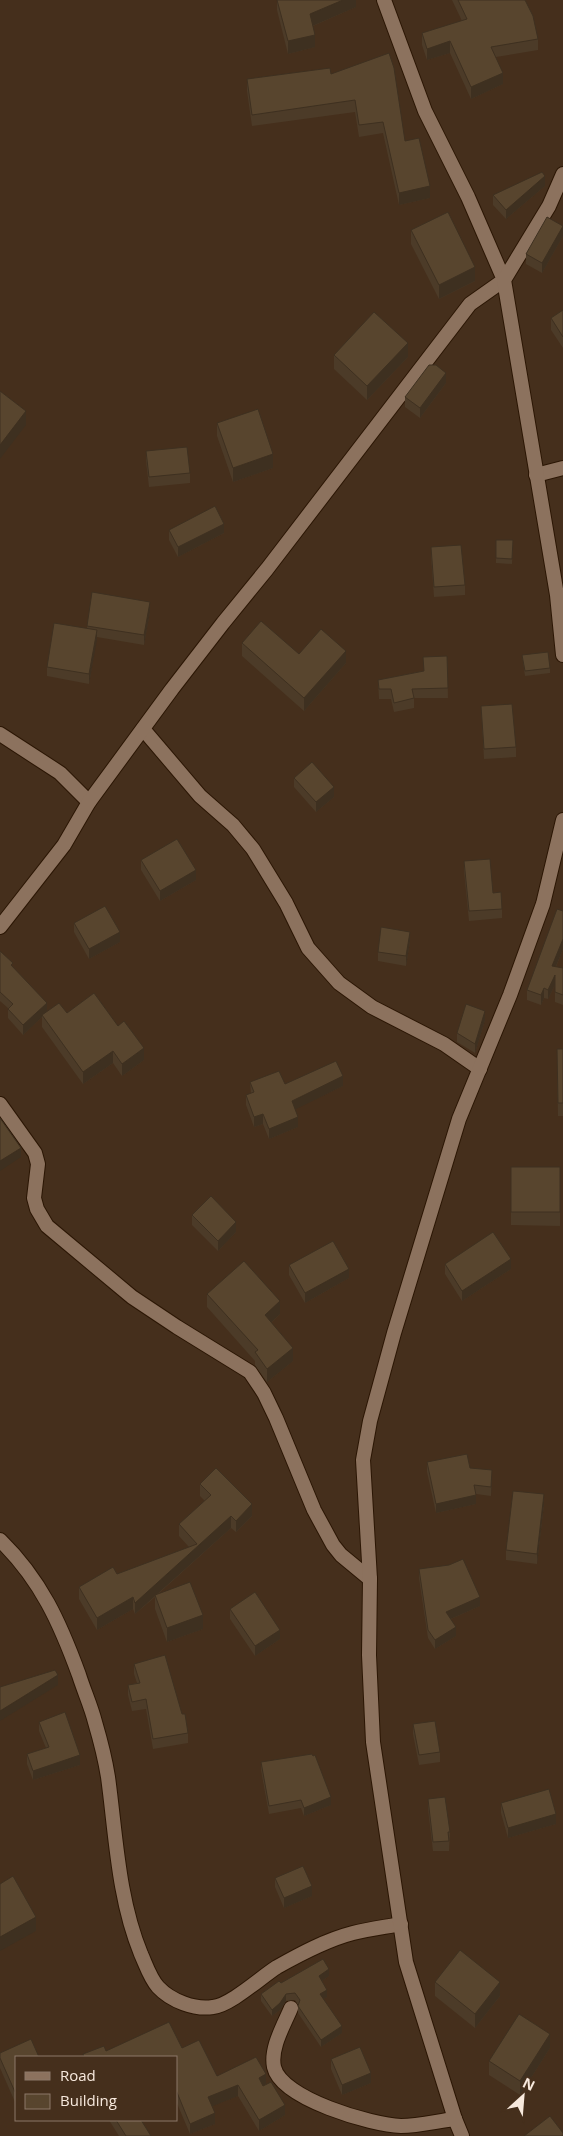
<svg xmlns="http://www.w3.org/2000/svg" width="563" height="2136" font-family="'Open Sans',sans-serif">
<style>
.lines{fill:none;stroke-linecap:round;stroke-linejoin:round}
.minor-casing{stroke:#2b1604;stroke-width:16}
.tertiary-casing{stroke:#2b1604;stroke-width:16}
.minor{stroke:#8c725e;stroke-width:14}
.tertiary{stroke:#8c725e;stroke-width:14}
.wall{fill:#4c3b28}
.shaded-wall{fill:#3e3020}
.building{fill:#58452e;stroke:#3e3020}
</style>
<rect width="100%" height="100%" fill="#452f1c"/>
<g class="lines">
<defs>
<g id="minor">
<path d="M536,475L563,468"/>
<path d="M143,729L200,796L233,825L253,849L286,903L308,948L339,983L372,1007L444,1044L480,1069"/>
<path d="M0,734L60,773L89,802"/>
<path d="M0,927L64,845L89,802L172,689L223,623L267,569L470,304L504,280L468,197L425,111L384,0"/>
<path d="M0,1104L35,1153L38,1164L34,1198L37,1209L47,1226L132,1297L177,1327L250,1372L264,1393L276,1418L314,1510L333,1545L341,1555L370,1579"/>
<path d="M0,1540C41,1580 60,1623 79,1675C84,1691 91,1706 95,1722C100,1739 105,1758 108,1777C116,1836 118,1898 141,1954C146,1965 150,1978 158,1987C171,2001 195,2010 213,2007C231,2005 261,1977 277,1967C300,1954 326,1940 353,1933C368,1929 385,1927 401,1924"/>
<path d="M291,2008C284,2025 270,2048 274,2067C281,2099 372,2125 401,2126C419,2126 438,2121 455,2119"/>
</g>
<g id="tertiary">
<path d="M563,174L549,206L504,280L557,595L563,655"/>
<path d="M462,2136L455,2119L406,1962L373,1742L369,1655L370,1579L363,1460L370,1421L394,1333L459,1119L510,995L543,904L563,820"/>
</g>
</defs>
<use href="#minor" class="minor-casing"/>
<use href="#tertiary" class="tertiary-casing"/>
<use href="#minor" class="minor"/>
<use href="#tertiary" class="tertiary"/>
</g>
<g class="wall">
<path d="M277,0H356V7L313,26L315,47L288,54L277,10Z"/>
<path d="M452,0H525L538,39V50L496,57L503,84L471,99L450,53L427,60L422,45V33L462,21Z"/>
<path d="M331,74L405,141L430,198L399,205L383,133L359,137L355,112L252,126L247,91V79Z"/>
<path d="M545,186L506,219L493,205V195Z"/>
<path d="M411,230L475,281L439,299L411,244Z"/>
<path d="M563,236L542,273L526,264V254Z"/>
<path d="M563,310V348L551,330V318Z"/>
<path d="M334,355L408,357L367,400L334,369Z"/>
<path d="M446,383L420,418L405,407V397Z"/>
<path d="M217,423L273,468L233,482L217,436Z"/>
<path d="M146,451L190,473V483L149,487L146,461Z"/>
<path d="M169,530L224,533L178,557L169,540Z"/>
<path d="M513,540L512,564L496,563V558Z"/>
<path d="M431,547L465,585V595L434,597L431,557Z"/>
<path d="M150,612L144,645L97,637L89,684L47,676V667L87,628V626Z"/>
<path d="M242,643L299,654L346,663L304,711L242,656Z"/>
<path d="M522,655L550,668V673L525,676Z"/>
<path d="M447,656L448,698H414V708L394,712L391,699H379L378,680L423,671Z"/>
<path d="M481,706L516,747V757L484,759Z"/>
<path d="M294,778L334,797L316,812L294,787Z"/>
<path d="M141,860L196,880L160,901L141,870Z"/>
<path d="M464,861L493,893L502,909V918L469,921L464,871Z"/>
<path d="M563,911V949L556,967L563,968V1005L555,1002V985L548,999L544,998L541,1005L527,1000V990Z"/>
<path d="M74,923L120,942L89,959L74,932Z"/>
<path d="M410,941L406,966L378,961V952Z"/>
<path d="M0,951L47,1012L67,1013L118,1026L144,1060L122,1076L113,1063L83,1084L42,1027V1017L23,1035L8,1018V1008L0,1001Z"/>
<path d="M485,1020L475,1053L457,1042V1033Z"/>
<path d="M563,1049V1116H558L557,1062Z"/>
<path d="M250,1082L285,1084L343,1086L295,1109L298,1127L269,1139L263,1124L254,1127L246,1105V1095L251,1094Z"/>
<path d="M511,1167H560V1226L511,1225Z"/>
<path d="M192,1215L236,1232L218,1251L192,1225Z"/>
<path d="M445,1264L511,1269L462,1301L445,1274Z"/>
<path d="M289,1265L349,1278L305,1303L289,1275Z"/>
<path d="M207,1294L280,1314L271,1323L293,1361L267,1382L255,1365V1361L207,1307Z"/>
<path d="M427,1462L470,1468L492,1479L491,1496L476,1494V1504L436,1513L427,1472Z"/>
<path d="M200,1484L252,1516L236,1532L231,1528L158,1594L203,1629L167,1642L155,1609V1597L135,1614L133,1609L97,1630L79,1599V1587L117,1574L189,1547L179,1536V1524L205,1501L200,1496Z"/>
<path d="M544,1504L537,1564L506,1560V1550Z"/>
<path d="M419,1569L480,1606L451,1619L456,1636L435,1649L428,1638L419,1578Z"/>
<path d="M230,1609L280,1639L255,1656L230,1619Z"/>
<path d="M134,1664L182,1714L188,1733V1743L153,1749L146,1709L132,1711L128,1695V1685L137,1683L134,1674Z"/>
<path d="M39,1722L80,1765L33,1780L27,1764V1754L46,1748L39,1731Z"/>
<path d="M413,1724L440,1752V1762L419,1765L413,1734Z"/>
<path d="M261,1762L331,1805L304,1816L301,1808L269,1814L261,1770Z"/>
<path d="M428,1799L450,1832L449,1851H433L428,1809Z"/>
<path d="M501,1803L556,1824L508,1838L501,1813Z"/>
<path d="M275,1878L312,1896L284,1908L275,1887Z"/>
<path d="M329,1976L322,1981L327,1997L323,1999L342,2033L321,2047L298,2013V2005L295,2000L286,2001L280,2010L272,2016L261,2001V1994L281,1983Z"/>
<path d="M435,1982L500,1996L475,2028L435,1996Z"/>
<path d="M182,2048L217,2076L266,2084L285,2115L259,2131L238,2096L212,2106L215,2124L190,2134L176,2101V2057H83V2054L106,2051Z"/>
<path d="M550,2048L520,2095L489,2075V2061Z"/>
<path d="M0,2053L39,2057L15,2102L0,2068Z"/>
<path d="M331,2059L371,2083L342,2095L331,2069Z"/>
<path d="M109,2120H141L151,2136H119Z"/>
</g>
<g class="shaded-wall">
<path d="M343,0H356V7L310,27V14Z"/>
<path d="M315,35V47L288,54V41Z"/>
<path d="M450,41V53L427,60V49Z"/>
<path d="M503,73V84L471,99V87Z"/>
<path d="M545,176V186L506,219V210Z"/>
<path d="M430,186V198L399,205V193Z"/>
<path d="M563,226V236L542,273V263Z"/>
<path d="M475,267V281L439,299V285Z"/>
<path d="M408,343V357L367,400V386Z"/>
<path d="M446,373V383L420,418V408Z"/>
<path d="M26,411V425L0,459V445Z"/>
<path d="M273,454V468L233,482V468Z"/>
<path d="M224,524V533L178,557V547Z"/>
<path d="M150,602V612L144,645V635Z"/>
<path d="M97,630V640L89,684V674Z"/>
<path d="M346,651V663L304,711V698Z"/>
<path d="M334,787V797L316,812V802Z"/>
<path d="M196,870V880L160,901V891Z"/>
<path d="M120,932V942L89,959V949Z"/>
<path d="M410,932V941L406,966V956Z"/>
<path d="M563,939V949L552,976V966Z"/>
<path d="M555,975V985L548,999V990Z"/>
<path d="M544,988V998L541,1005V995Z"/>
<path d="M47,1003V1013L42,1015V1017L23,1035V1025Z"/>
<path d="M485,1011V1020L475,1053V1044Z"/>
<path d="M144,1048V1060L122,1076V1064Z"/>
<path d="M113,1051V1063L83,1084V1072Z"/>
<path d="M343,1076V1086L292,1111V1101Z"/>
<path d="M263,1114V1124L254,1127V1117Z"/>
<path d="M298,1117V1127L269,1139V1129Z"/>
<path d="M21,1148V1157L0,1171V1161Z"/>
<path d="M236,1222V1232L218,1251V1241Z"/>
<path d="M511,1259V1269L462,1301V1291Z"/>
<path d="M349,1269V1278L305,1303V1293Z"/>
<path d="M280,1301V1314L265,1328V1315Z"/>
<path d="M293,1348V1361L267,1382V1369Z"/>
<path d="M492,1470V1479L491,1496V1487Z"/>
<path d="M544,1494V1504L537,1564V1554Z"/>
<path d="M476,1495V1504L436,1513V1504Z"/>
<path d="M252,1504V1516L236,1532V1521Z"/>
<path d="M231,1516V1528L135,1614V1603Z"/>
<path d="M133,1597V1609L97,1630V1618Z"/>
<path d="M480,1597V1606L446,1621V1612Z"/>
<path d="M203,1615V1629L167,1642V1628Z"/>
<path d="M456,1627V1636L435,1649V1640Z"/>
<path d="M280,1630V1639L255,1656V1646Z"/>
<path d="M58,1675V1685L0,1721V1711Z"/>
<path d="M80,1755V1765L33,1780V1771Z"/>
<path d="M331,1797V1805L304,1816V1808Z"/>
<path d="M556,1814V1824L508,1838V1828Z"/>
<path d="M312,1886V1896L284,1908V1898Z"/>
<path d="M36,1917V1931L0,1951V1937Z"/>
<path d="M329,1969V1976L319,1983V1976Z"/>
<path d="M500,1982V1996L475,2028V2014Z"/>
<path d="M327,1990V1997L320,2001V1994Z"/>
<path d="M286,1994V2001L280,2010L272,2016V2010Z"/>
<path d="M342,2026V2033L321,2047V2040Z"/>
<path d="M550,2034V2048L520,2095V2081Z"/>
<path d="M371,2073V2083L342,2095V2085Z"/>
<path d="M266,2074V2084L259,2089V2078Z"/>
<path d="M238,2085V2096L208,2108V2097Z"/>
<path d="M15,2092H16V2101L15,2102Z"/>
<path d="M285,2105V2115L259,2131V2120Z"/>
<path d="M215,2113V2124L190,2134V2124Z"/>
</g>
<g class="building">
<path d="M277,0H343L310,14L315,35L288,41Z"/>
<path d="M458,0H525L533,16L538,39L491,47L503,73L471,87L450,41L427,49L422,33L467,19Z"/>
<path d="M389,53L394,68L405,141L419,138L430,186L399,193L383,122L359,125L355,100L252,115L247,79L330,68L331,74Z"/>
<path d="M542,172L545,176L506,210L493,195Z"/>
<path d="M448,212L475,267L439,285L411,230Z"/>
<path d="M547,217L563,226L542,263L526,254Z"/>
<path d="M563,310V337L551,318Z"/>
<path d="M374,312L408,343L367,386L334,355Z"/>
<path d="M429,365H436L446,373L420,408L405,397Z"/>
<path d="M0,391L26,411L0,445Z"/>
<path d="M258,409L273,454L233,468L217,423Z"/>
<path d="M187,447L190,473L149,477L146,451Z"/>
<path d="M215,506L224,524L178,547L169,530Z"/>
<path d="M496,540H513L512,559L496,558Z"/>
<path d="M461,545L465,585L434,587L431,547Z"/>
<path d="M92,592L150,602L144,635L87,626Z"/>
<path d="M261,621L299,654L321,629L346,651L304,698L242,643Z"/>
<path d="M54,623L97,630L89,674L47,667Z"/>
<path d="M548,652L550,668L525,671L522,655Z"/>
<path d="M447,656L448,688L412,689L414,698L394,703L391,689H379L378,680L424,671L423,657Z"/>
<path d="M512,704L516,747L484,749L481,706Z"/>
<path d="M312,762L334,787L316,802L294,778Z"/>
<path d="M177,839L196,870L160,891L141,860Z"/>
<path d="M490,859L493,893L501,892L502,909L469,911L464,861Z"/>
<path d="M105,906L120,932L89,949L74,923Z"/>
<path d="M557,909L563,911V939L552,966L563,968V995L555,992V975L548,990L544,988L541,995L527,990Z"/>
<path d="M381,927L410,932L406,956L378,952Z"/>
<path d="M0,951L13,963L11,965L47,1003L23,1025L8,1009L13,1004L0,992Z"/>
<path d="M94,993L118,1026L124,1021L144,1048L122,1064L113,1051L83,1072L42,1015L59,1003L67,1013Z"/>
<path d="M466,1004L485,1011L475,1044L457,1033Z"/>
<path d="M557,1049H563V1103H558Z"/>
<path d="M336,1061L343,1076L292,1101L298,1117L269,1129L263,1114L254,1117L246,1095L254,1092L250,1082L279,1071L285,1084Z"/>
<path d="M0,1118L21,1148L0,1161Z"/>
<rect x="511" y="1167" width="49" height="45"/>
<path d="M211,1196L236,1222L218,1241L192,1215Z"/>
<path d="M493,1232L511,1259L462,1291L445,1264Z"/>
<path d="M333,1241L349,1269L305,1293L289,1265Z"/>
<path d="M244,1261L280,1301L265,1315L293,1348L267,1369L255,1352L258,1350L207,1294Z"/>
<path d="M467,1454L470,1468L492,1470L491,1487L474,1485L476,1495L436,1504L427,1462Z"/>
<path d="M216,1468L252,1504L236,1521L231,1516L135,1603L133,1597L97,1618L79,1587L113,1567L117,1574L197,1544L179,1524L211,1495L200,1484Z"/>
<path d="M513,1491L544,1494L537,1554L506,1550Z"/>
<path d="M463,1559L480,1597L446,1612L456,1627L435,1640L428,1630L419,1569L449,1565Z"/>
<path d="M190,1582L203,1615L167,1628L155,1595Z"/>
<path d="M255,1592L280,1630L255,1646L230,1609Z"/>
<path d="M165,1655L182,1714H185L188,1733L153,1739L146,1699L132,1702L128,1685L140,1683L134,1664Z"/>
<path d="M55,1670L58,1675L0,1711V1687Z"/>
<path d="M65,1712L80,1755L33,1771L27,1754L49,1747L39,1722Z"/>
<path d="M435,1721L440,1752L419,1755L413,1724Z"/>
<path d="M312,1754L313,1756L315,1755L331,1797L304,1808L301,1800L269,1806L261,1762Z"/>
<path d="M549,1789L556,1814L508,1828L501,1803Z"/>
<path d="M445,1797L450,1832H448L449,1841L433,1842L428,1799Z"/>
<path d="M303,1866L312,1886L284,1898L275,1878Z"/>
<path d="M13,1876L36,1917L0,1937V1884Z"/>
<path d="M460,1950L500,1982L475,2014L435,1982Z"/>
<path d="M323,1959L329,1969L319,1976L327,1990L320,1994L342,2026L321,2040L298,2006L300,2000L295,1993L286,1994L280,2003L272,2010L261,1994L279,1981L281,1983Z"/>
<path d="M519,2014L550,2034L520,2081L489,2061Z"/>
<path d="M169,2022L182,2048L199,2040L217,2076L256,2057L266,2074L259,2078L263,2086L271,2082L285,2105L259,2120L238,2085L208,2097L215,2113L190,2124L176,2090V2057H84L83,2054L104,2046L106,2051Z"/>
<path d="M31,2039L39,2057H16V2092H15L0,2058V2053Z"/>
<path d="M360,2047L371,2073L342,2085L331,2059Z"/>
<path d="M550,2116L563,2133V2136H524Z"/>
<path d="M116,2120H141L151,2136H126Z"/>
</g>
<rect x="15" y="2056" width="162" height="65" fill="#452f1c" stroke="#8c7969"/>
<rect x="25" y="2072" width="25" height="8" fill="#8c725e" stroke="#8c7969"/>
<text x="60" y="2081" font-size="15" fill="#f7e9dd">Road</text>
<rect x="25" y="2094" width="25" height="15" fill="#58452e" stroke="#8c7969"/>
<text x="60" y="2106" font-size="15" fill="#f7e9dd">Building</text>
<g transform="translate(523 2096) rotate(26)" stroke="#452f1c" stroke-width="4" paint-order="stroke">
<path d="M0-4L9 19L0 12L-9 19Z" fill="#f7e9dd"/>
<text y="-8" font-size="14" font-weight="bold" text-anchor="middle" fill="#f7e9dd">N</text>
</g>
</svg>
